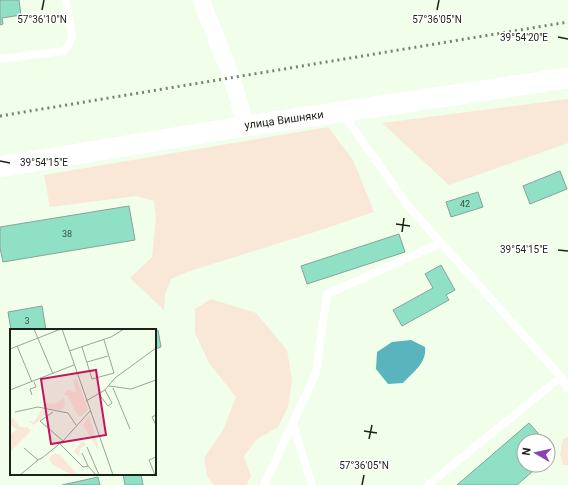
<svg xmlns="http://www.w3.org/2000/svg" width="568" height="485" font-family="Roboto,sans-serif">
<style>
.green{fill:#f9e8d8}
.water{fill:#59b4be}
.building{fill:#90e0c5;stroke:#86a499}
.lines{fill:none;stroke-linecap:round;stroke-linejoin:round}
.service{stroke:#fff;stroke-width:8}
.minor{stroke:#fff;stroke-width:17}
.tertiary{stroke:#fff;stroke-width:21}
.rail{stroke:#798274;stroke-width:3;stroke-dasharray:2 4;stroke-linecap:butt}
.ticks{fill:none;stroke:#1c2219;stroke-width:1.5}
.labels{text-anchor:middle;dominant-baseline:central;stroke-width:3;stroke-linejoin:round;paint-order:stroke}
.number-label{font-size:9px;fill:#395244}
.street-label{font-size:11px;fill:#1c2219;stroke:#fff}
.inset-road{fill:none;stroke:#9ba696;stroke-width:1}
.view{fill:#c2185b;fill-opacity:0.15;stroke:#c2185b;stroke-width:2}
.inset-edge{fill:none;stroke:#1c2219;stroke-width:2}
.ticks-label{font-size:10px;text-anchor:middle;fill:#1c2219;stroke:#fff;stroke-width:3;stroke-linejoin:round;paint-order:stroke}
</style>
<rect width="100%" height="100%" fill="#f0feea"/>
<g class="green">
<path d="M568,99V143L449,185L382,123Z"/>
<path d="M328,127L353,160L374,212L321,230L187,272L171,279L165,294L164,310L130,278L152,257L156,217L154,201L136,196L50,207L44,175Z"/>
<path d="M211,299L256,313L287,350L292,380L288,407L278,427L257,439L244,456L251,476L246,485H214L207,476L204,458L223,430L236,397L209,363L195,333V309Z"/>
<path d="M568,437V465H563L560,454L563,439Z"/>
</g>
<path class="water" d="M411,340L425,347C427,363 413,372 403,383L388,384L376,369L377,352L392,342Z"/>
<g class="building">
<path d="M0,0H19L21,15L2,18L3,24L0,25Z"/>
<path d="M560,171L567,189L530,204L523,186Z"/>
<path d="M478,192L483,207L451,217L446,202Z"/>
<path d="M129,206L135,240L3,262L0,248V227Z"/>
<path d="M399,234L405,252L307,284L301,266Z"/>
<path d="M441,265L455,290L446,295L449,300L402,326L393,310L433,288L425,274Z"/>
<path d="M42,306L46,330H11L8,312Z"/>
<path d="M158,330L161,347L155,349V331Z"/>
<path d="M529,423L545,441H524V465H540L517,485H457Z"/>
<path d="M548,445L555,452L548,458Z"/>
<path d="M123,474H141L143,485H125Z"/>
<path d="M98,477L100,485H62Z"/>
</g>
<g class="lines">
<g class="service">
<path d="M0,59L64,51L69,44L72,36L66,0"/>
<path d="M343,114L409,207L561,377L568,388"/>
<path d="M293,425L312,485"/>
<path d="M264,485L316,373L327,294L441,243"/>
<path d="M428,485L561,377"/>
</g>
<path class="minor" d="M201,0L232,78L246,126"/>
<path class="tertiary" d="M0,167L246,126L568,78"/>
<path class="rail" d="M0,116L568,22"/>
</g>
<path class="ticks" d="M42,10L44,0M437,10L439,0M558,37L568,39M0,161L10,163M396,224L410,226M402,232L404,218M558,250L568,251M364,431L377,433M369,439L372,425M362,485L364,475"/>
<g class="labels">
<g class="number-label">
<text x="465" y="204">42</text>
<text x="67" y="234">38</text>
<text x="27" y="321">3</text>
</g>
<g class="street-label">
<text transform="translate(284 120) rotate(-8)">улица Вишняки</text>
</g>
</g>
<g transform="translate(10 329)">
<rect width="146" height="146" fill="#f0feea"/>
<path d="M67,50L78,81L69,88L57,66H54L57,61L66,63L63,51ZM54,69L55,76L51,81L34,78L36,74L45,75ZM32,80L37,84L24,96L17,91L24,93ZM79,87L88,117L89,122L73,96ZM2,88L10,98H17L21,102L0,123V105L7,101L0,95ZM73,112L76,116L71,119L69,126L75,134L64,122ZM45,124L50,126L68,146H62L42,135L39,129Z" fill="#f9e8d8"/>
<path class="inset-road" d="M24,0L43,45M52,0L103,146M7,17L22,53M72,18L82,50L104,44L94,11M0,20L51,0M59,22L101,8L114,0M77,33L98,27M99,57L121,60L146,51M103,59L120,100M0,61L64,36M89,65L98,77L102,74L95,61M22,66L20,60L26,58L24,53M76,72L95,61L105,49L146,19M5,83L28,78L58,84L66,96M43,83L30,92L53,112M146,86L142,88L146,96M50,115L73,138L78,137L86,146M77,118L89,146M14,119L28,131L32,129L53,112L80,82M72,124L78,137M10,146L28,131M145,146L139,131L146,128"/>
<path class="view" d="M86,41L96,106L41,115L31,50Z"/>
<rect width="146" height="146" class="inset-edge"/>
</g>
<g class="ticks-label">
<text x="42" y="23">57°36'10"N</text>
<text x="437" y="23">57°36'05"N</text>
<text x="524" y="41">39°54'20"E</text>
<text x="44" y="166">39°54'15"E</text>
<text x="524" y="253">39°54'15"E</text>
<text x="364" y="469">57°36'05"N</text>
</g>
<g transform="translate(536 453) rotate(279)"><circle r="19" fill="#ffffff" stroke="#a4a7a3"/>
<path d="M0-3L7 15L0 10L-7 15Z" fill="#8942b5"/>
<text y="-6" font-size="11" font-weight="bold" text-anchor="middle" fill="#1c2219">N</text>
</g>
</svg>
